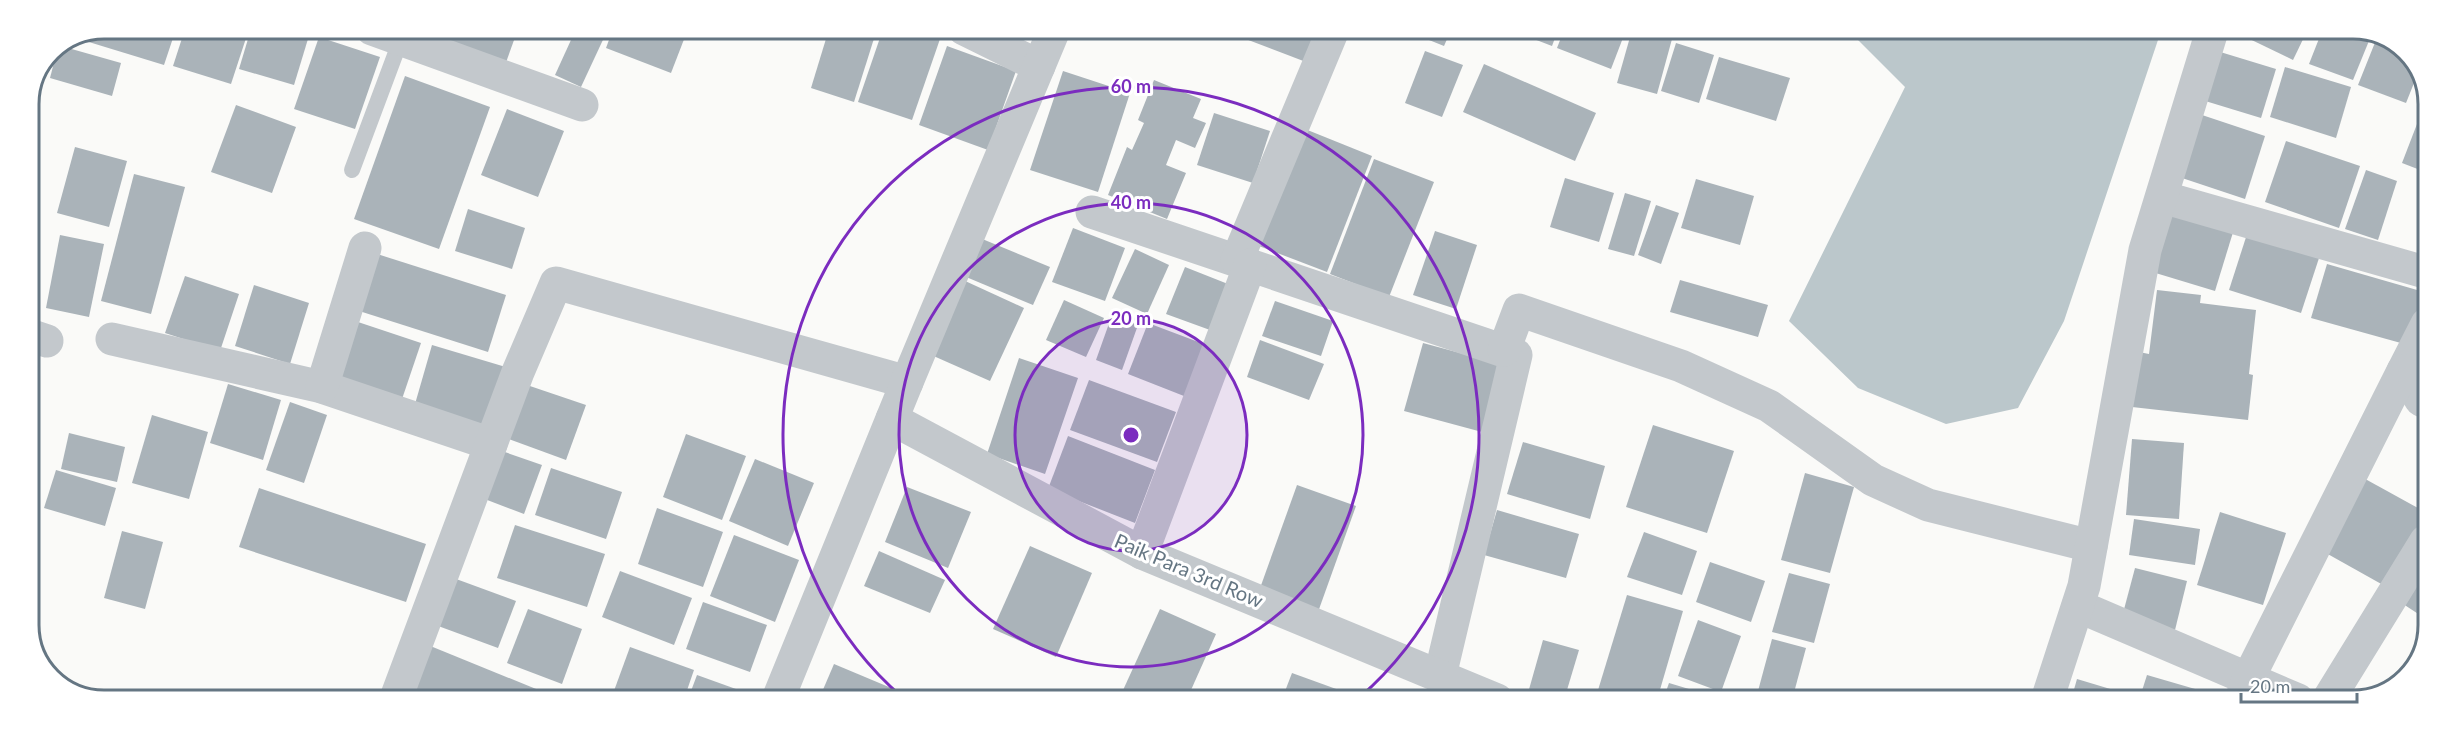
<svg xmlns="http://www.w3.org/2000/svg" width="2457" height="729" font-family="Lato,sans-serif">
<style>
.water{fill:#bbc7cb}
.building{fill:#aab3b9}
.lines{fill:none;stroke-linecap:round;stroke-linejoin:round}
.lane{stroke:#c3c8cc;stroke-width:16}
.street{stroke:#c3c8cc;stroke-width:33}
.ring{fill:none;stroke:#7b2cbf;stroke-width:3}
.labels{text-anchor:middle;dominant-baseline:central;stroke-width:6;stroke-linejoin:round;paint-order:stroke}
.street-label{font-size:20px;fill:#657683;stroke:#fff}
.rim{fill:none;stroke:#657683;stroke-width:3}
.centre{fill:#7b2cbf;stroke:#fff;stroke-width:3}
.ring-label{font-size:18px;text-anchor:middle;font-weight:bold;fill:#7b2cbf;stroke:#fff;stroke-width:6;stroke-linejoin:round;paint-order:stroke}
</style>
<rect width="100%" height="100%" fill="#fafaf8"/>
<path class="water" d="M1857,30L2161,31L2064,321L2018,408L1946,424L1858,388L1789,321L1905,87L1854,36Z"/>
<g class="building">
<path d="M104,29H142L173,38L164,65L79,39Z"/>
<path d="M185,29H249L231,84L173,66Z"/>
<path d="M251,29H311L294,85L239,69Z"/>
<path d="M426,29H518L504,68L422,39Z"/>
<path d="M576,29H608L581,87L555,75Z"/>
<path d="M613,29H688L671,73L606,48Z"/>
<path d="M829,29H877L854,102L811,88Z"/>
<path d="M883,29H912L940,39L912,120L858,102Z"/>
<path d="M1222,30H1319L1306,62Z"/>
<path d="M1404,30H1451L1444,46Z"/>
<path d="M1510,30H1558L1552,46Z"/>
<path d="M1564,30H1626L1611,69L1557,48Z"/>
<path d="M1632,30H1642L1672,39L1657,94L1617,83Z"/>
<path d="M2233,31H2307L2293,60Z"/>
<path d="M2322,31H2373L2353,80L2309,64Z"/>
<path d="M2378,35L2410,55L2418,73L2406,103L2358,85Z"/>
<path d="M319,37L380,57L355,129L294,109Z"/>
<path d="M1676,43L1714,55L1699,103L1661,91Z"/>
<path d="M61,46L121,63L112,96L50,78L58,47Z"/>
<path d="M947,46L1016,71L988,150L919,125Z"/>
<path d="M1425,51L1463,65L1442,117L1405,103Z"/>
<path d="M2217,51L2276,69L2261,118L2202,100Z"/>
<path d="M1719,57L1790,78L1776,121L1706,99Z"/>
<path d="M1484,64L1596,113L1575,161L1463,112Z"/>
<path d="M2285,67L2351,87L2336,138L2270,117Z"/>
<path d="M1063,71L1130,93L1098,192L1030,170Z"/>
<path d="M405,76L490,107L439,249L354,219Z"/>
<path d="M1154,80L1201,99L1193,118L1206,123L1195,148L1176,140L1166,165L1186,173L1167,219L1108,195L1127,147L1132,150L1144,123L1138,120Z"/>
<path d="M37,83L40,84L32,114H29V104Z"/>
<path d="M236,105L296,127L272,193L211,172Z"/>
<path d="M507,109L564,131L538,197L481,175Z"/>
<path d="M2422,111L2428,113V173L2402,163Z"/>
<path d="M2193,112L2265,136L2245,199L2173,175Z"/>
<path d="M1214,113L1270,131L1253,183L1197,165Z"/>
<path d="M1305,129L1372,156L1327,272L1259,246Z"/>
<path d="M2286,141L2360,166L2339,228L2265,202Z"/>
<path d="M75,147L127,161L109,227L57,213Z"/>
<path d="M1374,159L1434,182L1389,297L1330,274Z"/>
<path d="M2366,170L2397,181L2378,240L2345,229Z"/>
<path d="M134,174L185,187L151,314L101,301Z"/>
<path d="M1565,178L1614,193L1599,242L1550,227Z"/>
<path d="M1696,179L1754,196L1740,245L1681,228Z"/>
<path d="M1625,193L1651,201L1634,256L1608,249Z"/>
<path d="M1656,205L1679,213L1661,264L1638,255Z"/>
<path d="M468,209L525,228L512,269L455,251Z"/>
<path d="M2168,209L2234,229L2215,291L2149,271Z"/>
<path d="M1073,228L1125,248L1105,301L1052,282Z"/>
<path d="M1435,231L1477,245L1456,309L1413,295Z"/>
<path d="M2248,231L2320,255L2301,313L2229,290Z"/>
<path d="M60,235L104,244L89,317L46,308Z"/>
<path d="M975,236L1050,267L1033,305L959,274Z"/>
<path d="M1135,249L1169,265L1147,314L1112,298Z"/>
<path d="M374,253L506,295L488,352L356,310Z"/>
<path d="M2327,264L2424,292L2408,345L2311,318Z"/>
<path d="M1185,267L1228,284L1210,330L1166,314Z"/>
<path d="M185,276L239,294L220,351L165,333Z"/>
<path d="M963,280L1024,308L990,381L929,354Z"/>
<path d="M1680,280L1768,305L1758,337L1670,312Z"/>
<path d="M254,285L309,303L290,364L235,346Z"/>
<path d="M2157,290L2201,295L2200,303L2256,310L2249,374L2253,375L2248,420L2132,407L2139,352L2149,354Z"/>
<path d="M1064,300L1104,318L1086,357L1046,340Z"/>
<path d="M1275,301L1333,321L1321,356L1262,336Z"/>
<path d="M1112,315L1138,325L1122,370L1096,360Z"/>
<path d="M355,321L421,343L401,402L336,381Z"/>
<path d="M1148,323L1209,346L1189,398L1128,374Z"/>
<path d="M1260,340L1324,364L1309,400L1247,377Z"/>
<path d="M1423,343L1501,364L1482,432L1404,411Z"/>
<path d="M432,345L509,368L489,434L413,411Z"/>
<path d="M1019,358L1078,378L1045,474L987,454Z"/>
<path d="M1089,380L1176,412L1157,462L1070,430Z"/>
<path d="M228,384L281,400L263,460L210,443Z"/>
<path d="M524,384L586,405L566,460L506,438Z"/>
<path d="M290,402L327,415L304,483L266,470Z"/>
<path d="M152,415L208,432L189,499L132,483Z"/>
<path d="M1653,425L1734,451L1707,533L1626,507Z"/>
<path d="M69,433L125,447L117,482L61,469Z"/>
<path d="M686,434L746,456L722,520L663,497Z"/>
<path d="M1068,436L1155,470L1135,523L1048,489Z"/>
<path d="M2132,439L2184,443L2179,519L2126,515Z"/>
<path d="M1523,442L1605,466L1590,519L1507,494Z"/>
<path d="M499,450L542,465L524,514L482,498Z"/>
<path d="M755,459L814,483L788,546L729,521Z"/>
<path d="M551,468L622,492L606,539L535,515Z"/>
<path d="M56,470L116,488L105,526L44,508Z"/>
<path d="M1805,473L1854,487L1830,573L1781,560Z"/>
<path d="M2358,475L2427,513L2426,530L2392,590L2317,548Z"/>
<path d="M1297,485L1356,506L1318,612L1259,591Z"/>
<path d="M907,487L971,512L948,568L885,542Z"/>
<path d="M259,488L426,544L406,602L239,547Z"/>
<path d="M657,508L723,532L703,587L638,564Z"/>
<path d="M1497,510L1579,534L1566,578L1484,555Z"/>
<path d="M2220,512L2286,533L2263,605L2197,585Z"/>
<path d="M2134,519L2200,529L2195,565L2129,555Z"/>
<path d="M515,525L605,554L587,607L497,578Z"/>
<path d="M122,531L163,542L145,609L104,598Z"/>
<path d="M1644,532L1697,551L1682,595L1627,577Z"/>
<path d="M734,535L799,560L775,622L710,596Z"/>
<path d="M1030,546L1092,573L1056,657L993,629Z"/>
<path d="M879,551L945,580L930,613L864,586Z"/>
<path d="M2426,554V619L2397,600Z"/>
<path d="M1710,562L1765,581L1751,622L1696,602Z"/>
<path d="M2135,568L2187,581L2175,630L2122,617Z"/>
<path d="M620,571L692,598L674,645L602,617Z"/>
<path d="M1789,573L1830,584L1814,643L1772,632Z"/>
<path d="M448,576L516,601L498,648L430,623Z"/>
<path d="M1627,595L1683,611L1657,700H1595Z"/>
<path d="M703,602L767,625L750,672L686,649Z"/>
<path d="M528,609L582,629L562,684L507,663Z"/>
<path d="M1160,609L1216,634L1187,699H1119Z"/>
<path d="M1698,620L1741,636L1721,692L1678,676Z"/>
<path d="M1772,639L1806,648L1792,700L1758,691Z"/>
<path d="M1543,640L1579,650L1564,700H1526Z"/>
<path d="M423,643L541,691L538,699L408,698Z"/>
<path d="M630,647L694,670L684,699H611Z"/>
<path d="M834,664L896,690L893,699H819Z"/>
<path d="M1292,673L1339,690L1336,699H1282Z"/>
<path d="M697,675L761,698V699H688Z"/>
<path d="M2147,675L2233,700H2139Z"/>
<path d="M2077,679L2137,697L2136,700H2071Z"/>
<path d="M1669,683L1719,698L1718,700H1663Z"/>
</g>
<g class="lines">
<path class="lane" d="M352,170L401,39"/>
<g class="street">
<path d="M372,29L582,105"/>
<path d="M964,29L1039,66"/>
<path d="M2162,197L2428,273"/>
<path d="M1092,212L1516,355L1440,676"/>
<path d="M1237,260L1333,30"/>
<path d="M29,335L47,341"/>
<path d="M112,339L322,387L491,444"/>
<path d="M1504,350L1519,310L1681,366L1769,406L1873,480L1928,505L2091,546"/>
<path d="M322,387L365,248"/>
<path d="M2427,403L2421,400L2403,371L2427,324"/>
<path d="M892,419L1142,553L1497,700"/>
<path d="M1142,553L1250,265"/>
<path d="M2078,606L2298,700"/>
<path d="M396,698L518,372L556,283L907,382"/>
<path d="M778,699L907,382L1054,30"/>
<path d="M2047,700L2084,586L2145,250L2212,31"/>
<path d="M2241,700L2248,679L2403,371"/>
<path d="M2328,700L2426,541"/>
</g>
</g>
<circle cx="1131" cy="435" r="116" fill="#7b2cbf" fill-opacity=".12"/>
<g class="ring">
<circle cx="1131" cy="435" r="116"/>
<circle cx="1131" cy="435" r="232"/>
<path d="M903 698A348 348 0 1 1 1359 698"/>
</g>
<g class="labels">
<g class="street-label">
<text transform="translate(1189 570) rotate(23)">Paik Para 3rd Row</text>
</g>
</g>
<path d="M0 0H2457V729H0ZM104 39H2353A65 65 0 0 1 2418 104V625A65 65 0 0 1 2353 690H104A65 65 0 0 1 39 625V104A65 65 0 0 1 104 39Z" fill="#fff" fill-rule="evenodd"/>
<path class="rim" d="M104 39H2353A65 65 0 0 1 2418 104V625A65 65 0 0 1 2353 690H104A65 65 0 0 1 39 625V104A65 65 0 0 1 104 39Z"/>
<circle cx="1131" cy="435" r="9" class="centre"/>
<g class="ring-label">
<text x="1131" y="93">60 m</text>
<text x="1131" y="209">40 m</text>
<text x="1131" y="325">20 m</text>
</g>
<path d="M2241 693v9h116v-9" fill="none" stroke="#657683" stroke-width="3"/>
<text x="2250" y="693" font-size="18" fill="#657683" stroke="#ffffff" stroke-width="4.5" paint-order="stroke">20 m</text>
</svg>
